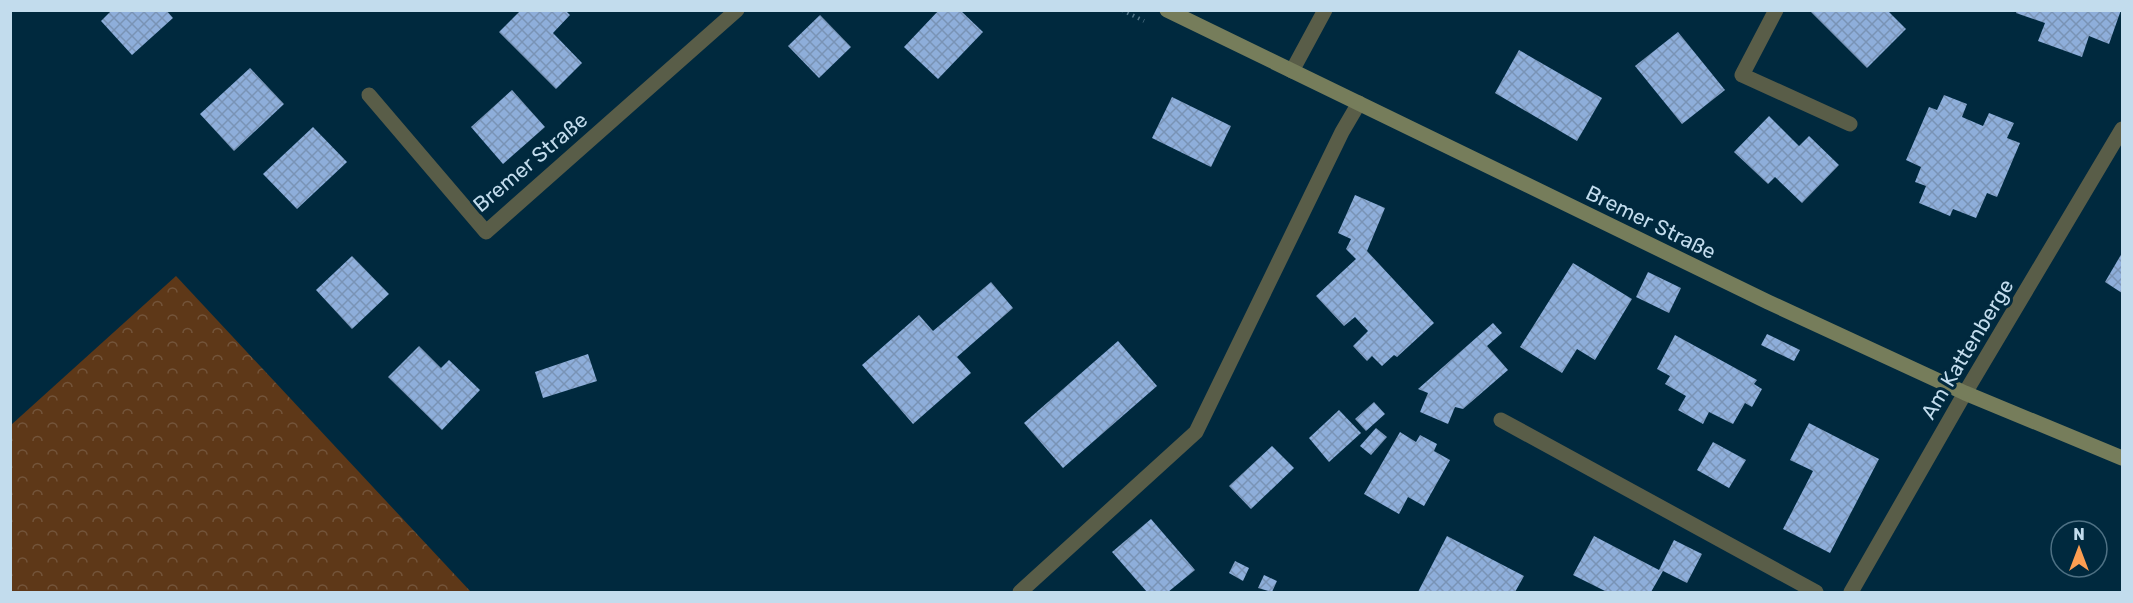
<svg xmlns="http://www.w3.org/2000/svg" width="2133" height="603" font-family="Rubik,sans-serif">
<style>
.forest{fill:url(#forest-crowns)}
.building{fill:url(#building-cross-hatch)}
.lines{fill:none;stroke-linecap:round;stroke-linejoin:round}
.path{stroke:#54778a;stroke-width:4;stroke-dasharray:1.5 4.5;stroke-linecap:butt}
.lane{stroke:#595d48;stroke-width:15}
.street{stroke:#595d48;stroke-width:15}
.secondary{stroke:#767d5b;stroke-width:15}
.labels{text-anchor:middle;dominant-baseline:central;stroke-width:6;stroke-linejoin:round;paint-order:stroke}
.street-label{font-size:21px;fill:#c2dced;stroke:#00293e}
</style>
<defs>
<pattern id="forest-crowns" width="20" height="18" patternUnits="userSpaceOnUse" patternTransform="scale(1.5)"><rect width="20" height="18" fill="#5e3818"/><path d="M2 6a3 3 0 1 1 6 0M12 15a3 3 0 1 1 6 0" fill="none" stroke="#73543a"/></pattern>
<pattern id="building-cross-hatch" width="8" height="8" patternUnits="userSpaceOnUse" patternTransform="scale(1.5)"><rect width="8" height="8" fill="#8eaeda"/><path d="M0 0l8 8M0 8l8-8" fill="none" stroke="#7993b5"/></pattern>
</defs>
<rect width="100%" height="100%" fill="#00293e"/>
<path class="forest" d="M176,276L471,592H11V425Z"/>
<g class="building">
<path d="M112,10H166L173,18L132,55L101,21Z"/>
<path d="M521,10H565L570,15L553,33L582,63L556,89L499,32Z"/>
<path d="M939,10H960L983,32L938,79L904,47Z"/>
<path d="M1809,10H1887L1906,29L1867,68Z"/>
<path d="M2017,10H2121L2109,44L2089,36L2082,57L2038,41L2045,23L2016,13Z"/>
<path d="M820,15L851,47L819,78L788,46Z"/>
<path d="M1678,32L1725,90L1682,124L1635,66Z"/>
<path d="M1519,50L1602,98L1577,141L1495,93Z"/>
<path d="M250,68L284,104L234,151L200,114Z"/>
<path d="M512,90L545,127L503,164L471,127Z"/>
<path d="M1944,95L1967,104L1962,117L1983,126L1989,113L2014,123L2007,138L2020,143L1997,197L1987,193L1976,218L1953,209L1950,216L1919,203L1926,186L1915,182L1921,167L1906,160L1929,107L1937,110Z"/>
<path d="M1172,97L1231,126L1211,167L1152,138Z"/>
<path d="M1769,116L1799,146L1809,136L1839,165L1802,203L1775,177L1768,184L1734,152Z"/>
<path d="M313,127L347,162L297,209L263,174Z"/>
<path d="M1355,195L1385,208L1367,251L1434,323L1397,357L1394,355L1382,366L1372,356L1367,361L1353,346L1368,331L1355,317L1344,326L1316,296L1356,259L1346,249L1351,239L1338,233Z"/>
<path d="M2122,253V293L2105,282Z"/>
<path d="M352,256L389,294L352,329L316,290Z"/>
<path d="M1573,263L1632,299L1595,360L1577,349L1562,373L1520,347Z"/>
<path d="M1648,272L1681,288L1669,313L1636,297Z"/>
<path d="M991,282L1013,308L957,357L971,373L913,424L862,365L919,315L933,331Z"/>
<path d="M1493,323L1502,333L1487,346L1508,370L1463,409L1455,407L1448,424L1420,412L1428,393L1418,389Z"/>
<path d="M1767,334L1800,350L1794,361L1761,345Z"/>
<path d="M1675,335L1757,380L1754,384L1762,389L1752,407L1745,403L1733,424L1709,412L1703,424L1678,410L1686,396L1665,384L1670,376L1657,369Z"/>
<path d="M1118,341L1157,386L1063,468L1024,423Z"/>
<path d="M419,346L441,368L449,360L480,390L442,430L388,377Z"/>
<path d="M588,354L597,381L543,398L535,372Z"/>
<path d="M1374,402L1385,414L1366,431L1355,419Z"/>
<path d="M1339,410L1361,433L1329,462L1309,438Z"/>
<path d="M1809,423L1879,459L1830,553L1783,529L1813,471L1790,460Z"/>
<path d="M1376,428L1387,437L1371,455L1360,446Z"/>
<path d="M1400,432L1416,442L1420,435L1437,444L1434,451L1450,460L1424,506L1408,497L1399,514L1364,494Z"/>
<path d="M1713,442L1746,460L1729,488L1697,470Z"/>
<path d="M1272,446L1294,468L1251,509L1229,486Z"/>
<path d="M1151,519L1195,570L1168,592H1147L1112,552Z"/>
<path d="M1447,536L1524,576L1515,592H1418Z"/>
<path d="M1594,536L1659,570L1674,540L1702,554L1687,583L1663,571L1651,592H1607L1573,575Z"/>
<path d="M1235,561L1249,568L1243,581L1229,573Z"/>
<path d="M1264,575L1277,581L1272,592L1258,588Z"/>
</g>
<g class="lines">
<path class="path" d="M1122,10L1144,21"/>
<g class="lane">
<path d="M1292,71L1325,10"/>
<path d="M1020,592L1196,432L1342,132L1359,103"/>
</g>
<g class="street">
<path d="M1776,10L1742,75L1850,124"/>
<path d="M369,95L486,232L737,10"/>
<path d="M1501,420L1816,592"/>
<path d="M1851,592L1965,393L2122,129"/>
</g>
<path class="secondary" d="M1167,10L1768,302L1965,393L2122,458"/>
</g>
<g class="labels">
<g class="street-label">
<text transform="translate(530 162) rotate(-40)">Bremer Straße</text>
<text transform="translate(1651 222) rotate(26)">Bremer Straße</text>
<text transform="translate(1967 349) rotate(-59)">Am Kattenberge</text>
</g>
</g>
<rect width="2133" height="603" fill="none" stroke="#c2dced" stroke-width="24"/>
<g transform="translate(2079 549)"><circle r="28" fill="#00293e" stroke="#4e7184" stroke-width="1.5"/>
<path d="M0-4.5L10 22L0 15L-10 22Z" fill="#fc9e52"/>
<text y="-9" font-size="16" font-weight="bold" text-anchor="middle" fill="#c2dced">N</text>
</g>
</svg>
